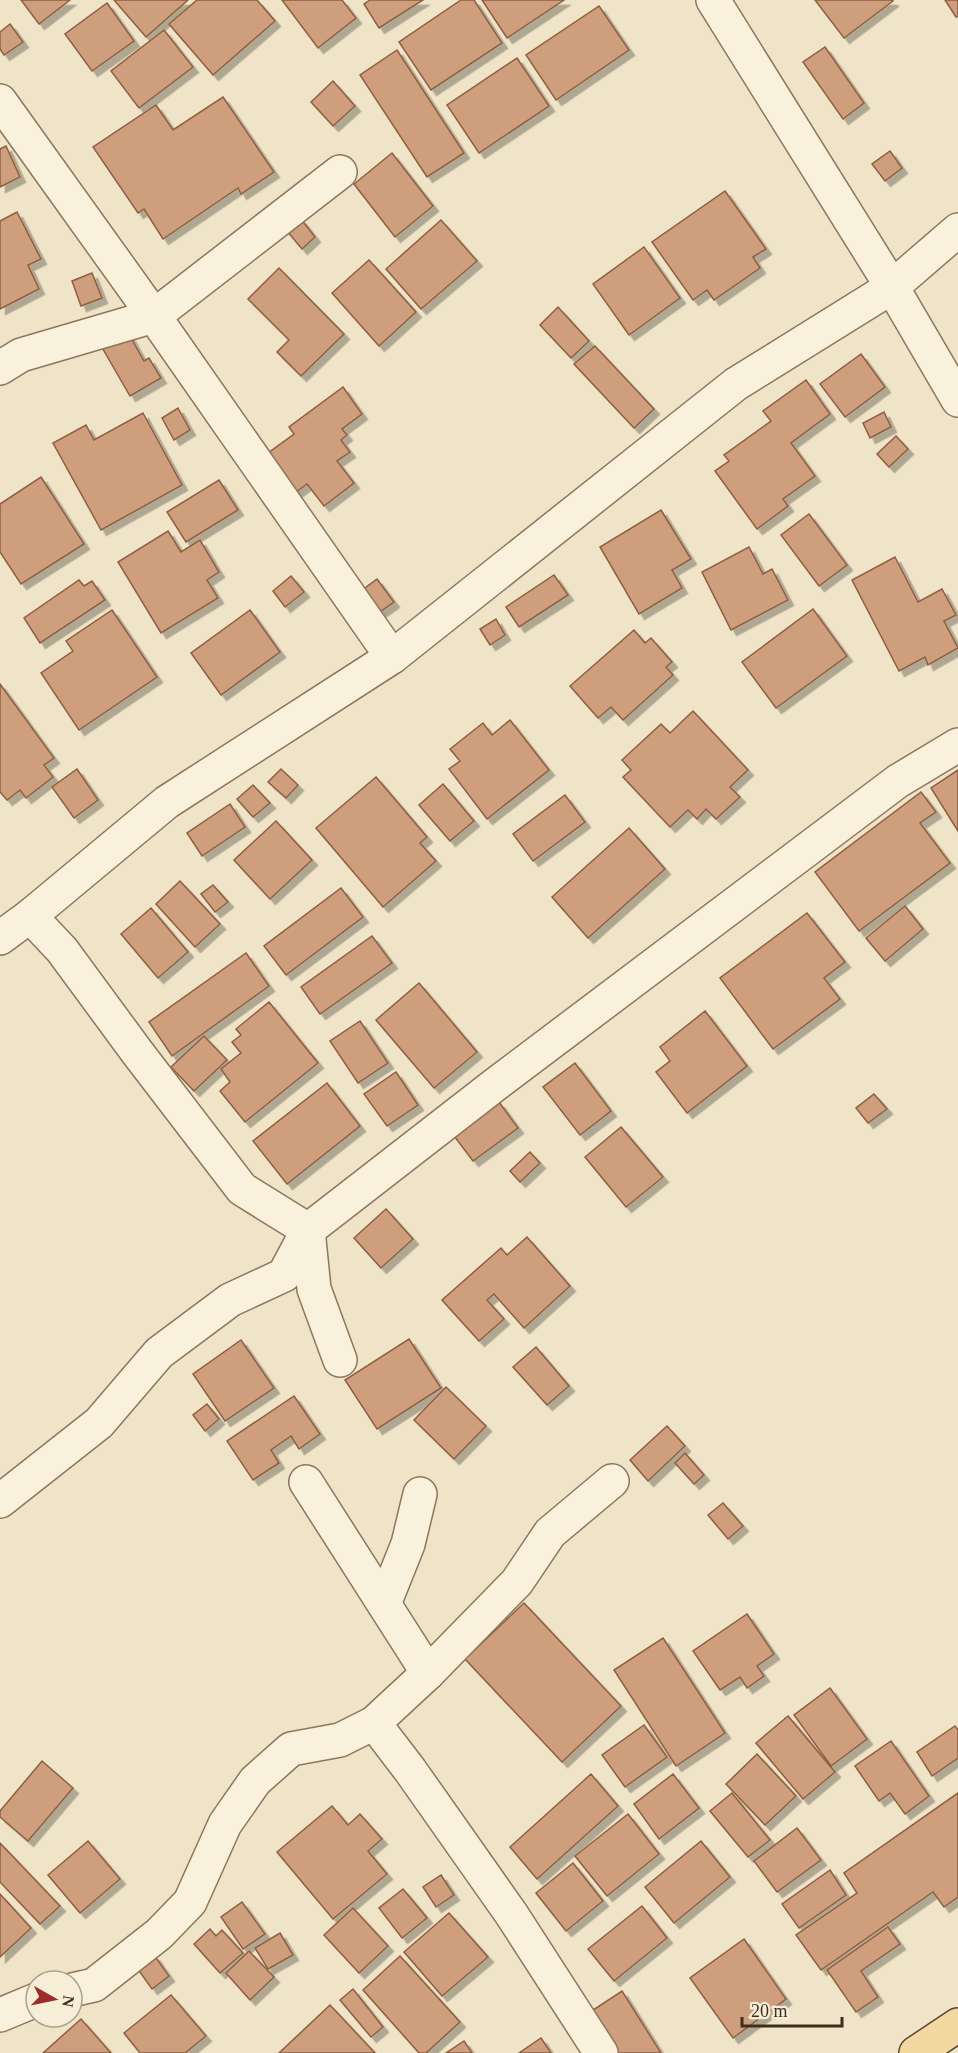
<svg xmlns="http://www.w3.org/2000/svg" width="958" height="2053" font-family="'Times New Roman',serif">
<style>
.building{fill:#cf9f7d;stroke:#8d5f41;stroke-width:1.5;filter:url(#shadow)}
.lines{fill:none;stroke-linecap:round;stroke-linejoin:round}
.minor-casing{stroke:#8d765c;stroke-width:36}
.major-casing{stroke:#5b4430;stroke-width:36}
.minor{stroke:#faf1dc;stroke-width:33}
.major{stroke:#f3d9a0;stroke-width:33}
</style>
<defs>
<filter id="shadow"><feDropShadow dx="5.5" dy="5.5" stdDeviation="0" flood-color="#0004"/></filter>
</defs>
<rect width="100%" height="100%" fill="#f0e4c8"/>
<g class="building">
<path d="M21,0H70L39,24Z"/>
<path d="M114,0H188L146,37Z"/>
<path d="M197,0H257L275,21L213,75L169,24Z"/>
<path d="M282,0H342L356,18L318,48Z"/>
<path d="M370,0H423L379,28L364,4Z"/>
<path d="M461,0H474L502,43L431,90L399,42Z"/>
<path d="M482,0H564L507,38Z"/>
<path d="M815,0H892L893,1L844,38Z"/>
<path d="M945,0H958V16L956,17Z"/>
<path d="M107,3L134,41L92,71L65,34Z"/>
<path d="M599,6L629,50L556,100L526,55Z"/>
<path d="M10,24L23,42L4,55L0,49V32Z"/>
<path d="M164,30L193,67L139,108L111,71Z"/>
<path d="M825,47L864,103L843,119L803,62Z"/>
<path d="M397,50L464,153L427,177L360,75Z"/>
<path d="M517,58L549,106L479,153L447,105Z"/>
<path d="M333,81L355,106L333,126L311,102Z"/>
<path d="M223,97L274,172L241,194L238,188L163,239L144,209L138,213L93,147L156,105L173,130Z"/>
<path d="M6,146L20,177L0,187V149Z"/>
<path d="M890,151L902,168L885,181L872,164Z"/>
<path d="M392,153L433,206L395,237L354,184Z"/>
<path d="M725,191L766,249L753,257L760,268L714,300L707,290L693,300L652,242Z"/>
<path d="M17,212L41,259L28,265L39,289L0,309V221Z"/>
<path d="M301,219L315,237L302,249L287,231Z"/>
<path d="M441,220L477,261L421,309L386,269Z"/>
<path d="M644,247L680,298L629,335L593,284Z"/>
<path d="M369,260L416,312L379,346L332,293Z"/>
<path d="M279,268L344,334L301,376L277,352L289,340L248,299Z"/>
<path d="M92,273L102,298L81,306L72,281Z"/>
<path d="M558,307L589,341L571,358L540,325Z"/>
<path d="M126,329L144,361L149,358L161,378L130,396L100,344Z"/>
<path d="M595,346L654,409L634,428L574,364Z"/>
<path d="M861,354L885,387L845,417L820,384Z"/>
<path d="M806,380L830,414L791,443L815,476L783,499L788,506L757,529L715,471L729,461L724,455L771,421L763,411Z"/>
<path d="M343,387L362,414L342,429L347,435L341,440L350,452L337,461L354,483L324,506L307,484L296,492L268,453L294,434L289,427Z"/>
<path d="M178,408L190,430L174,440L162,418Z"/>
<path d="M884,412L891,427L870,438L863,423Z"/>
<path d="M143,413L182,485L101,530L53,443L86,425L94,440Z"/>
<path d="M896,436L908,449L889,467L877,454Z"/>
<path d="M41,477L84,544L21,584L0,552V504Z"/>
<path d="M219,480L238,510L186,542L167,512Z"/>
<path d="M661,510L691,559L672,570L682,588L639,614L600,547Z"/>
<path d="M809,514L847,565L819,586L781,535Z"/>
<path d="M168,531L181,552L200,540L219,572L207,580L218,598L161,633L118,562Z"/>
<path d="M749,547L763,574L772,569L788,600L731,630L702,572Z"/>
<path d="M895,557L918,602L942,589L956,615L944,621L958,648L928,665L925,657L899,671L852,580Z"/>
<path d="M554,575L568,595L519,627L506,607Z"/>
<path d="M291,576L304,592L285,607L273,591Z"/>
<path d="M377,579L394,602L377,614L361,591Z"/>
<path d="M79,580L84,586L92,581L105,600L40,643L24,618Z"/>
<path d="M813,609L847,656L776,708L742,662Z"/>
<path d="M112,610L157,677L79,730L41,673L73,651L66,641Z"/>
<path d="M250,610L280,652L221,695L191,653Z"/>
<path d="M496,619L505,635L490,645L480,629Z"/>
<path d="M634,630L645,643L651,638L672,662L666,667L673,675L623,720L611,707L598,718L570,686Z"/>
<path d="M0,684L54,758L44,765L53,777L26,798L20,790L7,800L0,792Z"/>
<path d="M693,711L748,770L730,787L740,797L716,819L706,809L697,819L688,810L670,827L623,777L631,770L622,760L661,724L670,733Z"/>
<path d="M510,720L549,770L487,819L449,769L460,761L450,749L483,723L492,735Z"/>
<path d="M77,769L98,800L74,818L52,787Z"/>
<path d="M281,769L298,785L286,798L268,782Z"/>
<path d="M958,770V831L931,788Z"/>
<path d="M376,777L427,837L420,843L436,861L383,907L316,828Z"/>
<path d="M443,784L474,821L450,841L419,805Z"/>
<path d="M253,785L270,803L253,817L237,799Z"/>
<path d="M921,792L936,812L920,823L950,863L859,931L815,872Z"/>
<path d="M565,795L585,822L533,861L513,834Z"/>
<path d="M230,804L245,827L202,856L187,833Z"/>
<path d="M276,821L312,860L270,899L234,860Z"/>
<path d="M629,828L665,869L588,938L552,897Z"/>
<path d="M180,881L220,924L195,947L156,904Z"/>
<path d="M213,885L228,902L215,912L201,894Z"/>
<path d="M341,888L363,917L286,975L264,946Z"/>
<path d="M905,906L923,929L885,961L866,938Z"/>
<path d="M151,908L188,952L158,978L121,934Z"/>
<path d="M807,913L845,962L824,978L840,999L773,1049L720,978Z"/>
<path d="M372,936L392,963L320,1014L301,987Z"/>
<path d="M246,953L269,986L172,1056L149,1022Z"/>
<path d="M419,983L477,1052L434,1088L376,1020Z"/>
<path d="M269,1002L318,1063L245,1122L220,1091L230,1082L221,1069L241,1053L232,1042L241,1035L236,1029Z"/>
<path d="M705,1011L747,1066L687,1113L656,1072L670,1061L660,1047Z"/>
<path d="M360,1021L388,1063L358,1083L330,1041Z"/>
<path d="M204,1036L227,1060L194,1091L171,1067Z"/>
<path d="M575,1063L611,1111L580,1135L543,1087Z"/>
<path d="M396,1072L418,1105L387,1126L364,1094Z"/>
<path d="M327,1083L360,1126L287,1184L253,1141Z"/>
<path d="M874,1094L887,1109L868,1123L856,1108Z"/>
<path d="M499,1102L518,1128L473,1161L454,1136Z"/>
<path d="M621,1127L663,1177L626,1207L585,1157Z"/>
<path d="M530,1152L540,1163L520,1182L510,1171Z"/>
<path d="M386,1209L413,1239L381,1268L354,1238Z"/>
<path d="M527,1237L570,1286L524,1328L494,1294L487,1300L504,1319L479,1341L442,1300L501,1248L507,1255Z"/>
<path d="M409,1339L441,1388L377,1429L345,1380Z"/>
<path d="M241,1340L274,1388L225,1421L193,1374Z"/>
<path d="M536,1347L569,1386L547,1405L513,1367Z"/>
<path d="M446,1387L486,1426L454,1459L414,1420Z"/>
<path d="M294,1396L320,1434L299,1449L291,1436L271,1450L279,1463L253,1480L227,1441Z"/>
<path d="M207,1404L219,1419L205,1431L193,1415Z"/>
<path d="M667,1426L685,1446L648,1481L630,1460Z"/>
<path d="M685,1453L704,1475L694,1484L675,1463Z"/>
<path d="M723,1503L743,1526L728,1539L708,1515Z"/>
<path d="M524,1603L621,1706L562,1762L465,1659Z"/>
<path d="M747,1614L774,1654L757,1666L764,1676L747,1688L740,1677L720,1690L693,1651Z"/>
<path d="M663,1638L725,1733L676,1766L614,1670Z"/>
<path d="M830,1688L867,1739L831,1766L794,1715Z"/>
<path d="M788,1716L835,1772L803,1799L756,1743Z"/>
<path d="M644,1725L667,1757L625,1787L602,1755Z"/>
<path d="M955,1726L958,1730V1758L932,1776L917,1752Z"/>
<path d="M891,1741L929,1796L905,1814L890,1793L879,1801L855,1766Z"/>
<path d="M757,1754L796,1796L765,1825L726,1784Z"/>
<path d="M42,1761L73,1788L28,1841L0,1817V1811Z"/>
<path d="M591,1774L618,1806L537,1879L510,1847Z"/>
<path d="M673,1774L699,1808L659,1839L634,1804Z"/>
<path d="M732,1793L770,1840L748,1857L710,1811Z"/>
<path d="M958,1793V1897L944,1907L933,1892L821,1970L796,1935L857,1893L844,1873Z"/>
<path d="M332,1806L348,1825L360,1814L382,1839L368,1851L387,1874L333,1919L277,1852Z"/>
<path d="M628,1814L659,1854L607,1896L575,1856Z"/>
<path d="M797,1828L821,1860L777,1892L754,1861Z"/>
<path d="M88,1841L120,1879L80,1913L48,1875Z"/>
<path d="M701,1841L730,1877L674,1923L645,1887Z"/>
<path d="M0,1843L60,1906L40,1924L0,1882Z"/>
<path d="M573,1863L603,1901L566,1931L536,1893Z"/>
<path d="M830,1870L846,1895L799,1928L782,1904Z"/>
<path d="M441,1875L454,1895L436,1907L423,1887Z"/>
<path d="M403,1889L427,1918L402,1938L379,1908Z"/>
<path d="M0,1894L31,1928L0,1957Z"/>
<path d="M242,1902L265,1934L243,1949L221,1917Z"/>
<path d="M642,1906L667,1938L614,1981L588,1949Z"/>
<path d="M353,1908L388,1946L359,1973L324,1935Z"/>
<path d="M449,1913L488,1957L442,1996L404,1952Z"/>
<path d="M888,1927L900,1944L861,1971L878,1997L856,2012L827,1970Z"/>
<path d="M210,1929L216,1936L222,1930L243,1953L220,1973L194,1944Z"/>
<path d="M280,1933L293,1955L268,1969L255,1948Z"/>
<path d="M744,1939L786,1999L733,2038L690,1978Z"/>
<path d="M249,1951L274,1977L250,2000L226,1973Z"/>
<path d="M154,1955L169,1976L152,1989L137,1968Z"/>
<path d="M400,1956L460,2022L426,2053H419L363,1990Z"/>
<path d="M353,1989L383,2027L371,2037L340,2000Z"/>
<path d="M622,1991L661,2053H612L587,2014Z"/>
<path d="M171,1995L206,2036L185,2053H140L124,2033Z"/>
<path d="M330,2005L375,2053H279Z"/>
<path d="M81,2019L111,2053H43Z"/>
<path d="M541,2038L551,2053H519Z"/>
<path d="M464,2041L472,2053H446Z"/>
</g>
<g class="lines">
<defs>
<g id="minor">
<path d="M713,0L892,287L958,400"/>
<path d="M0,101L154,316L392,657"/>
<path d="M0,368L21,355L154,316L340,172"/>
<path d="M30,916L62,950L137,1052L242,1189L308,1230L496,1084L898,781L958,745"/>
<path d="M0,938L30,916L167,802L392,657L736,384L892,287L958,230"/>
<path d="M306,1482L428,1673"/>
<path d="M0,1501L99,1423L159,1353L230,1300L284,1275L308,1230L314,1289L340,1360"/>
<path d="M384,1604L408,1544L420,1494"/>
<path d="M374,1723L410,1770L512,1915L601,2053"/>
<path d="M72,1990L94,1985L159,1934L190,1902L225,1824L255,1781L291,1749L340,1740L374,1723L428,1673L517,1582L550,1533L612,1481"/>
<path d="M0,2015L36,2000"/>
</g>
<path id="major" d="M916,2053L958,2025"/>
</defs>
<use href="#minor" class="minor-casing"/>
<use href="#major" class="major-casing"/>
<use href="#minor" class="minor"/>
<use href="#major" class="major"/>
</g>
<g transform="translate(54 1999) rotate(99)"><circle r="28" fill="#f7eed8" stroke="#ada18e" stroke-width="1.5"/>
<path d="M0-4.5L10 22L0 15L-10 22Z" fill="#9e2a2b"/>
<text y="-9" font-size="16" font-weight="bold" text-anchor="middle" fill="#3d2e20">N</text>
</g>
<path d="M742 2017v9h100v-9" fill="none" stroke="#3d2e20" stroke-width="3"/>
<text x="751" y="2017" font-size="18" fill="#3d2e20" stroke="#f7eed8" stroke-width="4.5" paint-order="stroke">20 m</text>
</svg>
